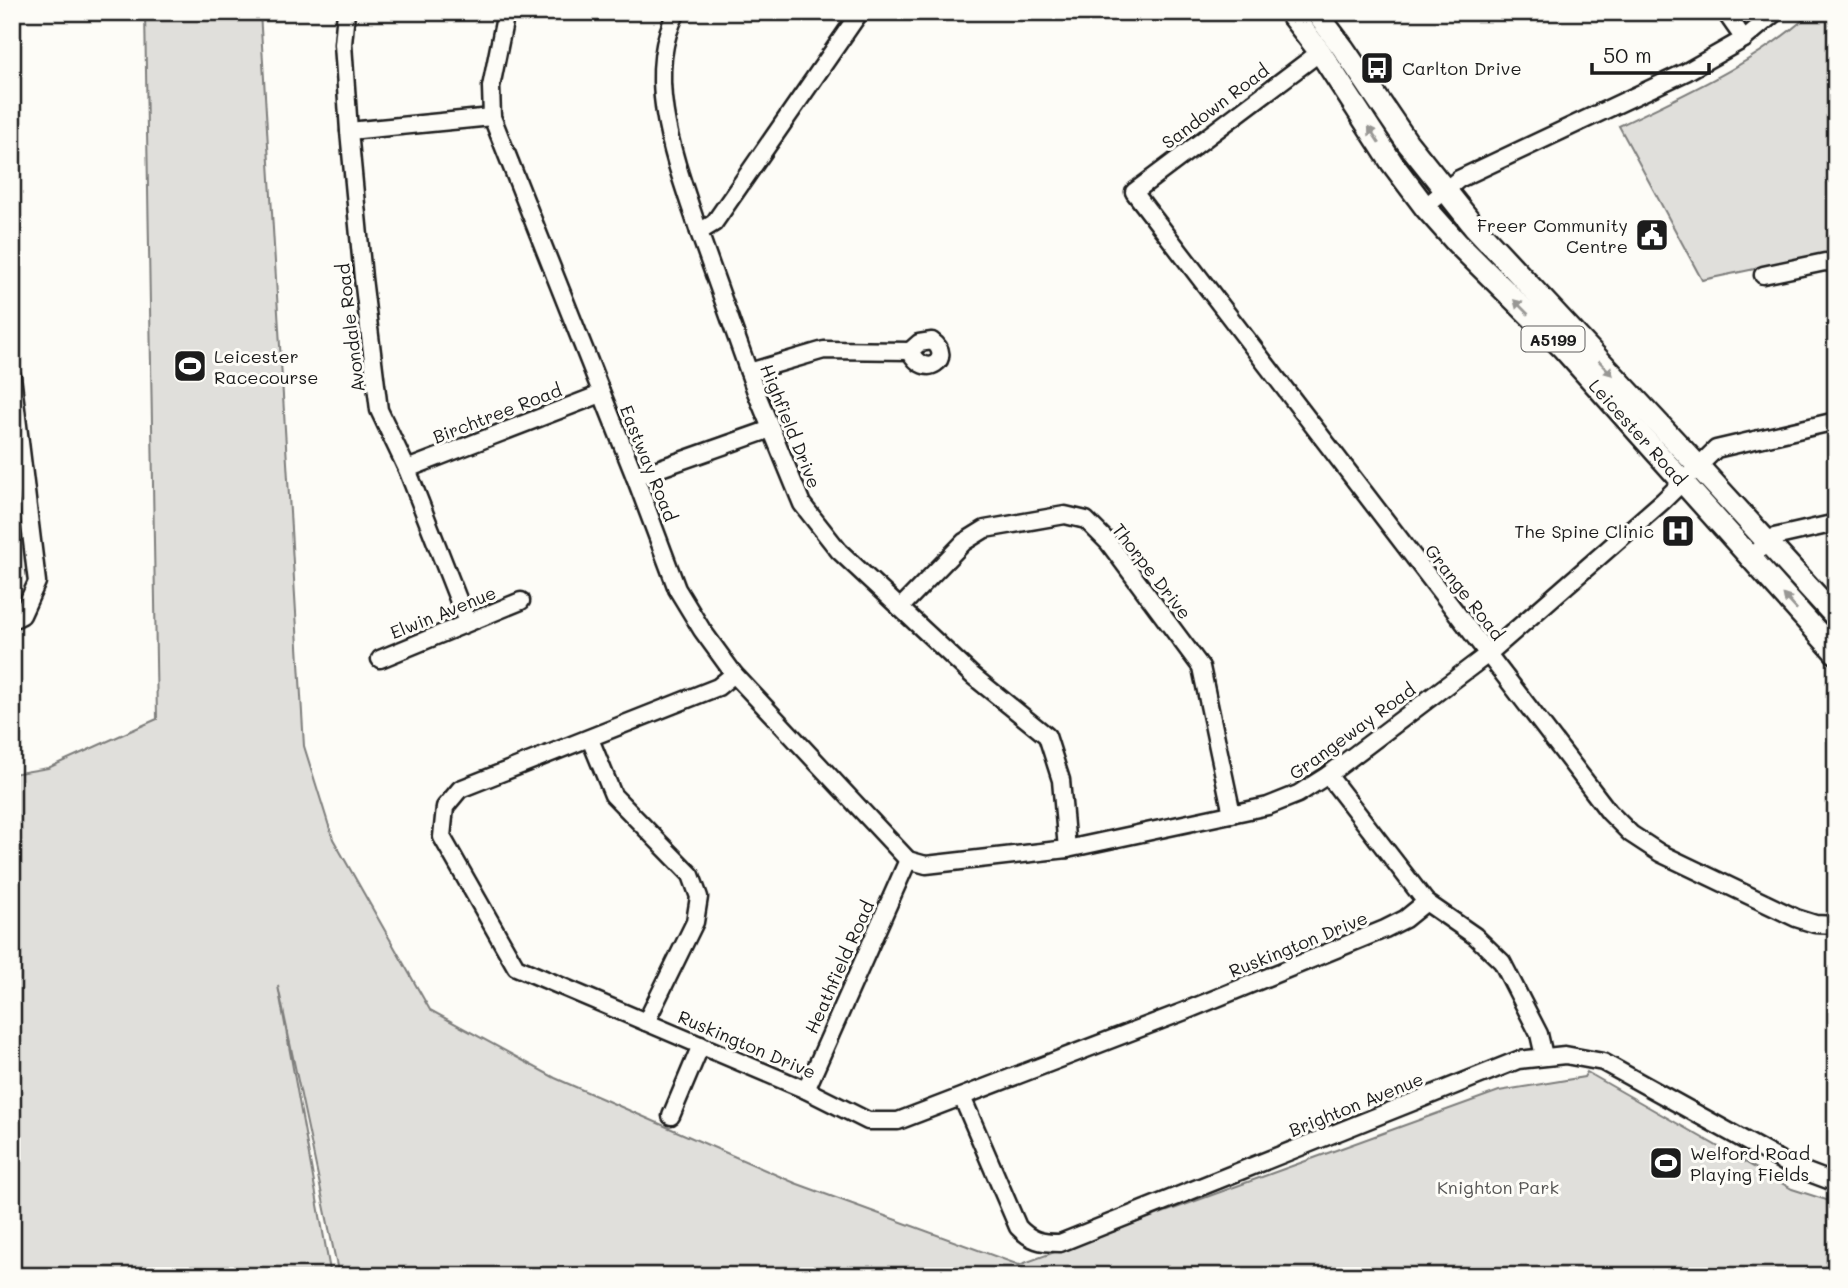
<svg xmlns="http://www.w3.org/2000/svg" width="1848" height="1288" font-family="Mali,sans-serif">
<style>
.green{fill:#e0dfdb;stroke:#7e7e7c;stroke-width:2}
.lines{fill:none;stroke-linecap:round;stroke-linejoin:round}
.minor-casing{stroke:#1c1c1c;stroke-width:21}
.major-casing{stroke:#1c1c1c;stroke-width:26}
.minor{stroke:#fdfcf7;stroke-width:16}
.major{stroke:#fdfcf7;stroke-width:21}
.oneway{fill:#989794}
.labels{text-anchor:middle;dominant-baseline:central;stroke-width:6;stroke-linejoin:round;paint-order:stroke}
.shield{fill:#fdfcf7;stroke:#605f5e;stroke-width:2}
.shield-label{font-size:16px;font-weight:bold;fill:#1c1c1c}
.poi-label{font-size:18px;fill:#1c1c1c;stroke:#fdfcf7;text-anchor:start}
.street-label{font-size:18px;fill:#1c1c1c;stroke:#fdfcf7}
.park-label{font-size:18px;fill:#575655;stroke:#fdfcf7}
</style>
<rect width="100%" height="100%" fill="#fdfcf7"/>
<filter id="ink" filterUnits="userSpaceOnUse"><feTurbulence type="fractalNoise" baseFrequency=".0143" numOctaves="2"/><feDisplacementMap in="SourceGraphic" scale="14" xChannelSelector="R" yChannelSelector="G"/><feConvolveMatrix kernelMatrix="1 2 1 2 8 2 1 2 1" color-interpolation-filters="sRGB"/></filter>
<g filter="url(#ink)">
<g class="green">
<path d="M145,12H260L304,746L333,839L430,1010L555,1078L795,1183L1019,1265L1499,1091L1584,1077L1587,1072L1792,1189L1836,1203V1276H339L278,986L331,1276H12V774L48,768L157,719Z"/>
<path d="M1812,12H1836V252L1702,280L1619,126C1687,93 1756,63 1812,12Z"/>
</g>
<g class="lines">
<defs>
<g id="minor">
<path d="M346,12L343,44L349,131L363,278L379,410L407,469L467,622"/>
<path d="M506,12L491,87L492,117L635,477L677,589L702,630L734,674L908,860"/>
<path d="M677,12C641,77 678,168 699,232"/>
<path d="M860,12L714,223L699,232L756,392L802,504L839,551L973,676L1047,736L1061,780L1067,849"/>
<path d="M1725,12L1744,39"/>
<path d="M1320,52L1134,192L1609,812L1631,834L1660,853L1796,918L1815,924L1836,925"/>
<path d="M349,131L492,117"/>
<path d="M1425,207L1459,179L1686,72L1744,39L1776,12"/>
<path d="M1763,275L1825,262L1836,264"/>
<path d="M749,372L824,350L910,351C925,382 955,357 932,341L919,343L910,351"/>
<path d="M12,376L37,582L22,615L12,620"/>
<path d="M407,469L601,394"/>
<path d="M635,477L771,429"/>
<path d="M1751,557L1774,537L1836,523"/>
<path d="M900,608L964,542L985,529L1065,515L1086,520L1108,542L1201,667L1232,814"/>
<path d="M380,659L521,601"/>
<path d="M734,674L718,687L460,789L445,807L442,837L516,967L806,1090L868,1121H898L1185,1011L1385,929L1405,919L1426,902"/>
<path d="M590,739L613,795L691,875L699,897L695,922L646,1022"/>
<path d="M1328,775L1426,902L1475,936L1502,962L1539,1034L1544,1056"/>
<path d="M908,860L926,865L1067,849L1268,806L1298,794L1328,775L1488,654L1663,501L1716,449L1836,421"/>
<path d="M806,1090L908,860"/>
<path d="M962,1097L1018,1227C1031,1241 1041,1243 1060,1243L1518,1060L1565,1055L1603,1062L1791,1166L1836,1183"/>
<path d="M671,1116L701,1045"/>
</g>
<g id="major">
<path d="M1289,12L1320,52L1392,163L1425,207L1457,243L1563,348L1836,653"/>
<path d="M1316,12L1343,48L1407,142L1474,226L1698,466L1836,617"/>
</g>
</defs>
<use href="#minor" class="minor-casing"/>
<use href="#major" class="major-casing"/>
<use href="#minor" class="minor"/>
<use href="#major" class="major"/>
</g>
<defs><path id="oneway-solid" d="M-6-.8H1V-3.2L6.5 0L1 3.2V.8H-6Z" transform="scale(1.75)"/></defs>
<g class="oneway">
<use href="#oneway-solid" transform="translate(1374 135) rotate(-123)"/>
<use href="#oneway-solid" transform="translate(1521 307) rotate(-135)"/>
<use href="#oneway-solid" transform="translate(1606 368) rotate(46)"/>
<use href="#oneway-solid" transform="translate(1790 602) rotate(-132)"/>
</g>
</g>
<defs>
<symbol id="bus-square" viewBox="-11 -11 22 22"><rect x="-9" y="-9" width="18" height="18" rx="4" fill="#1c1c1c" stroke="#fdfcf7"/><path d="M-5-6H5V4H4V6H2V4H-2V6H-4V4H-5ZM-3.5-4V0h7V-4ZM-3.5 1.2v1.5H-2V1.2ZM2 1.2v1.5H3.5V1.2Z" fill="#fff"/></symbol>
<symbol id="civic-square" viewBox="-11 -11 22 22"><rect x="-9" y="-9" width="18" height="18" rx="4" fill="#1c1c1c" stroke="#fdfcf7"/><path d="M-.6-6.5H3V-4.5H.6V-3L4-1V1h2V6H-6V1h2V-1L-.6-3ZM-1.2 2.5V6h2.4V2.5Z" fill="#fff"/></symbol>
<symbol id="stadium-square" viewBox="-11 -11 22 22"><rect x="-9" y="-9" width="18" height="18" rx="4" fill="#1c1c1c" stroke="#fdfcf7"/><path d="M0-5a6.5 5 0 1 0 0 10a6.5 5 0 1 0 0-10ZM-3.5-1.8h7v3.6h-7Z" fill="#fff"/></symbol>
<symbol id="hospital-square" viewBox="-11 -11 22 22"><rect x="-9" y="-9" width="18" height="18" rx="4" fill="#1c1c1c" stroke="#fdfcf7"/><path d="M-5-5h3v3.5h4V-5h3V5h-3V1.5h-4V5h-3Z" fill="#fff"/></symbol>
</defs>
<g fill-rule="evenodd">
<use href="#bus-square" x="1358" y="49" width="38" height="38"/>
<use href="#civic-square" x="1633" y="216" width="38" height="38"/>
<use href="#stadium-square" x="171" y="347" width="38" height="38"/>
<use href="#hospital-square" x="1659" y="512" width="38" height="38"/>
<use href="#stadium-square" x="1647" y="1144" width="38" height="38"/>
</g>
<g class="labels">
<rect class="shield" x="1521.5" y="326.5" width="63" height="25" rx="5"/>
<g class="shield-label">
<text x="1553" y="339">A5199</text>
</g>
<g class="poi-label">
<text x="1402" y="68">Carlton Drive</text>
<text x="1628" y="225" text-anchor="end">Freer Community<tspan x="1628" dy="21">Centre</tspan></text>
<text x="214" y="356">Leicester<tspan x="214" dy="21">Racecourse</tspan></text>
<text x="1654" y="531" text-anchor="end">The Spine Clinic</text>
<text x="1690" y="1153">Welford Road<tspan x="1690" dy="21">Playing Fields</tspan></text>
</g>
<g class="street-label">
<text transform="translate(1215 106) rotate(-37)">Sandown Road</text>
<text transform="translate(350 328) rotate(-97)">Avondale Road</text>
<text transform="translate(497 413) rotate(-21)">Birchtree Road</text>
<text transform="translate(791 426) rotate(68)">Highfield Drive</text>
<text transform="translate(1638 432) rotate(48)">Leicester Road</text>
<text transform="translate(649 463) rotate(68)">Eastway Road</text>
<text transform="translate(1152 571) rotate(52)">Thorpe Drive</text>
<text transform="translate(1465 592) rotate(52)">Grange Road</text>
<text transform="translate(443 612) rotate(-22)">Elwin Avenue</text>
<text transform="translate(1352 731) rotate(-36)">Grangeway Road</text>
<text transform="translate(1298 944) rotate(-22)">Ruskington Drive</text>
<text transform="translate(839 967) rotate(-66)">Heathfield Road</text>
<text transform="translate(747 1044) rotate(23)">Ruskington Drive</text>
<text transform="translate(1356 1104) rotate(-22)">Brighton Avenue</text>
</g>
<g class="park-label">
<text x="1498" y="1187">Knighton Park</text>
</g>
</g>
<rect width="1848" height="1288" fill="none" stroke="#fdfcf7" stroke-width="42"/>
<rect x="21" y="21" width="1806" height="1246" fill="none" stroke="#1c1c1c" stroke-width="2.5" filter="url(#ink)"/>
<path d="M1592 63v10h117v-10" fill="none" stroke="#1c1c1c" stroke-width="3.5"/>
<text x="1603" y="63" font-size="21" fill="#1c1c1c" stroke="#fdfcf7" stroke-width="5" paint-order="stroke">50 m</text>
</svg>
